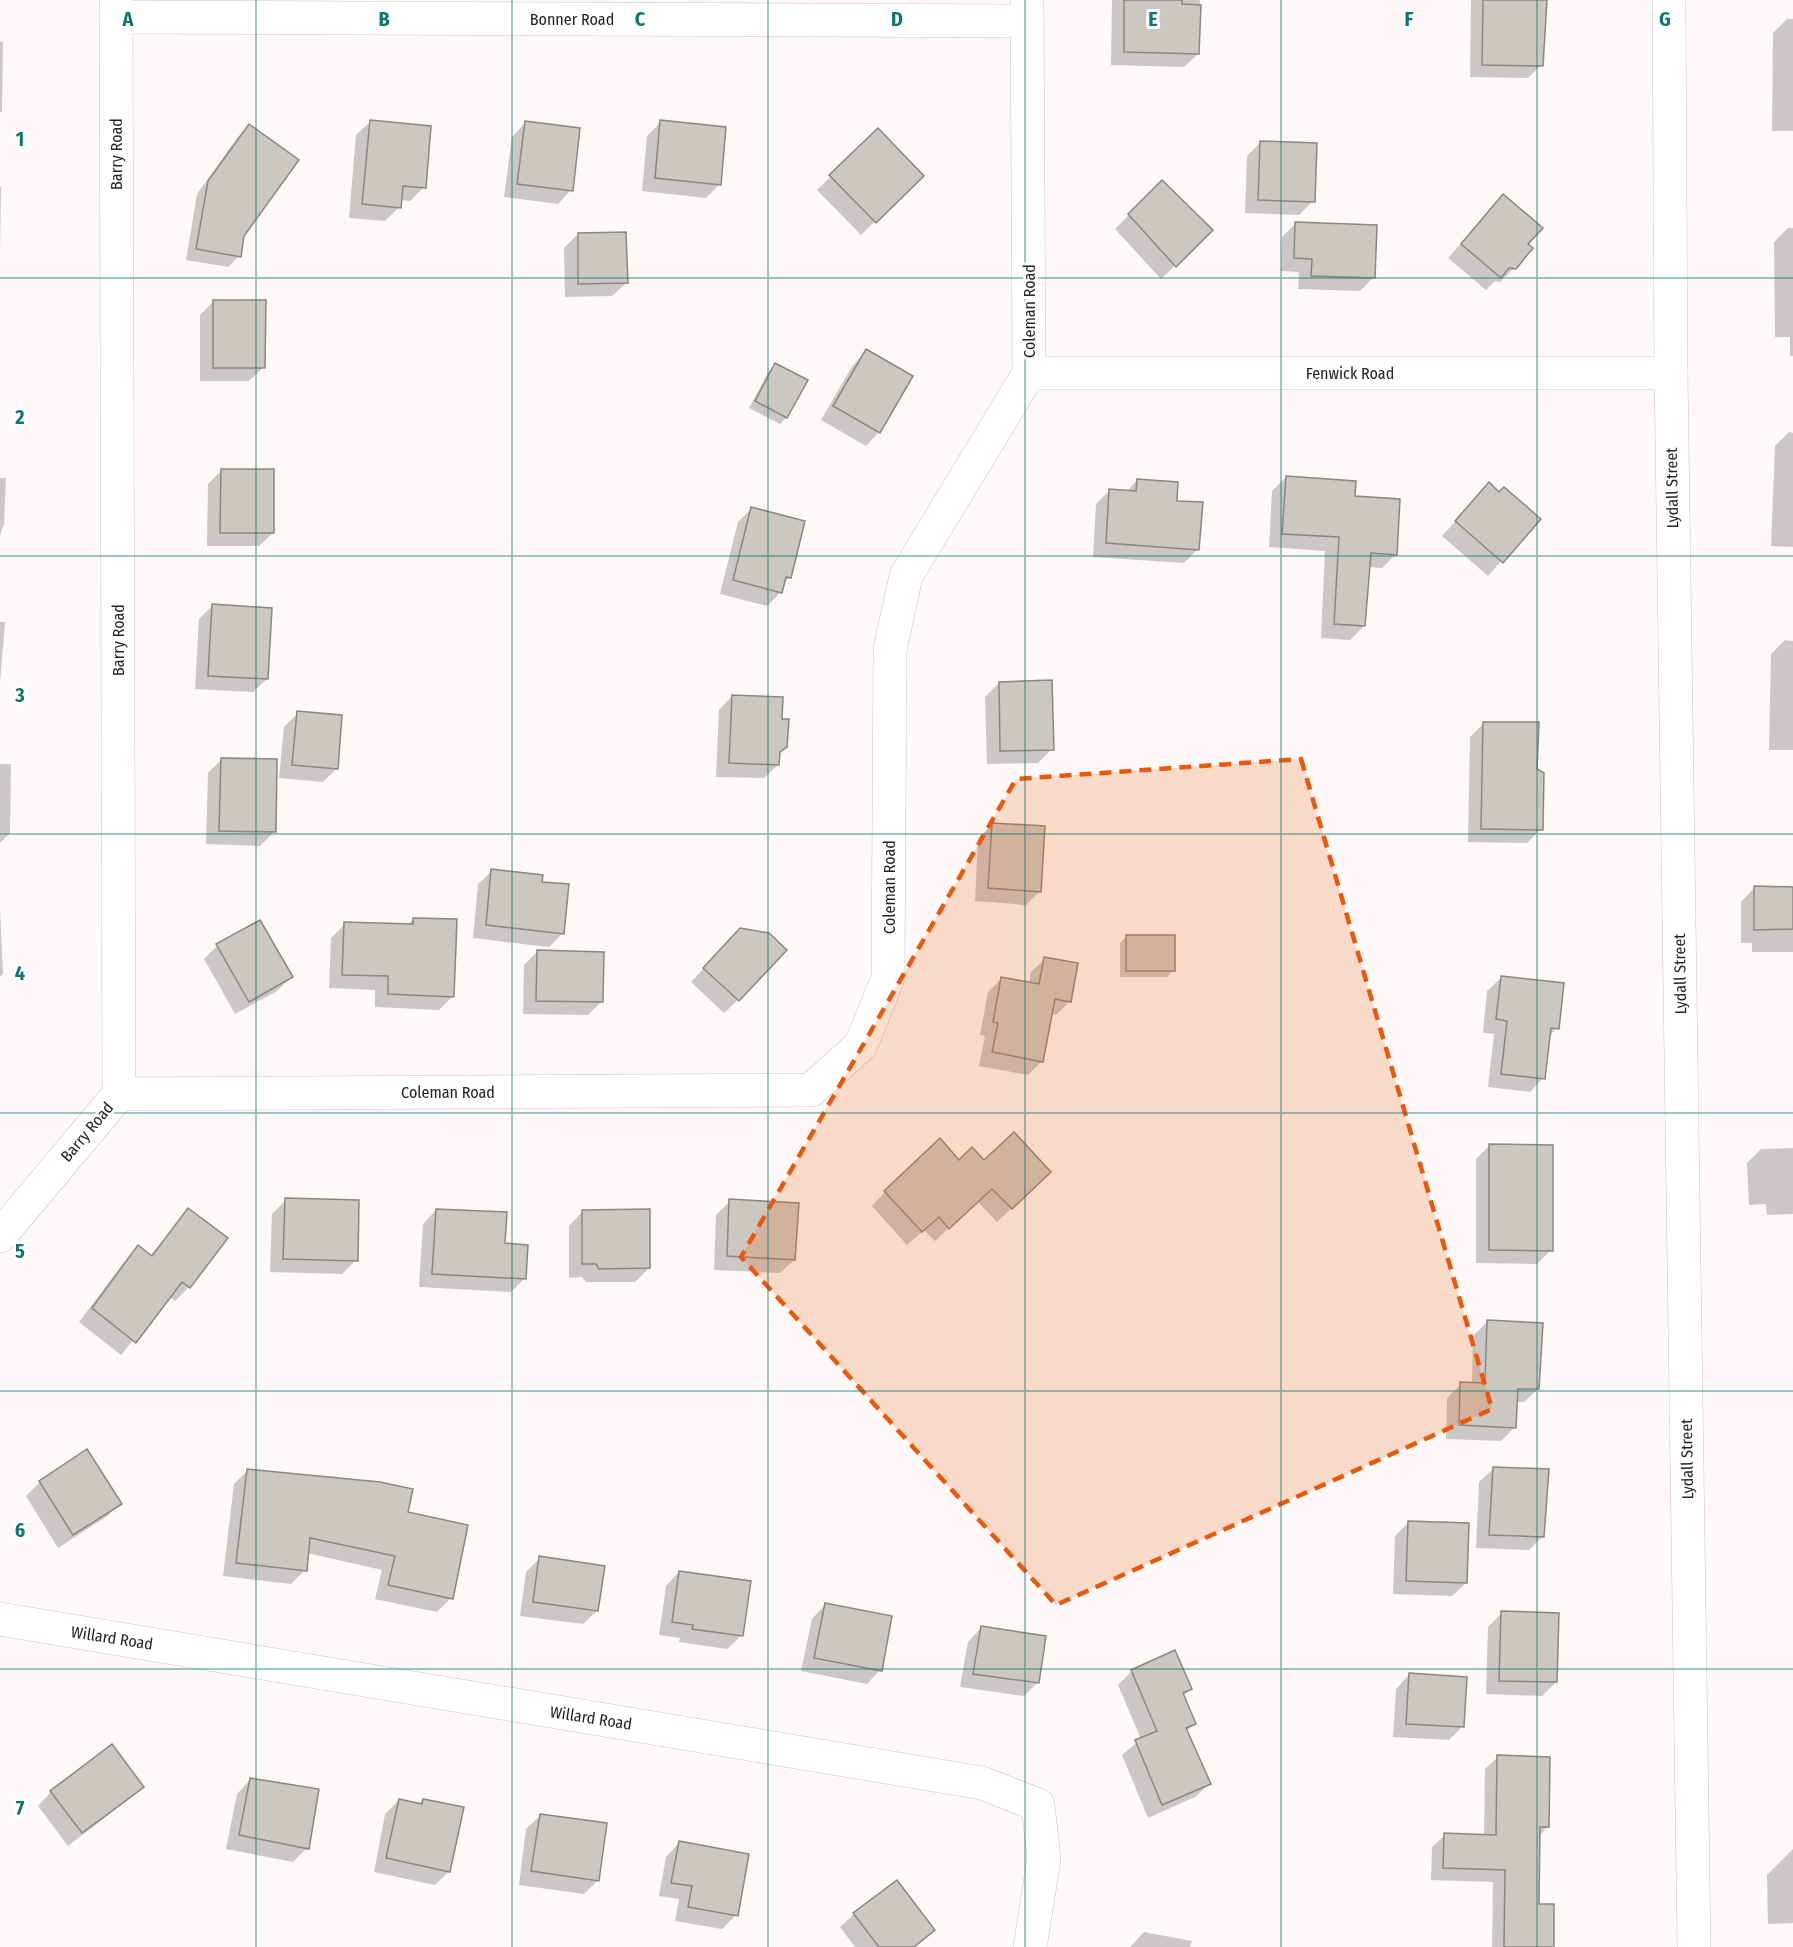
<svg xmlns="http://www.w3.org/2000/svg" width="1793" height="1947" font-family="'Fira Sans Condensed',sans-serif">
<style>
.shadow{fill:#0003}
.building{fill:#cdc7c2;stroke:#8b8681;stroke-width:1.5}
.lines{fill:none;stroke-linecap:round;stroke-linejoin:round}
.minor-casing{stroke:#cbc3c1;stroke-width:34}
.tertiary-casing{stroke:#cbc3c1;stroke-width:34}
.minor{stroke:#fff;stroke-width:33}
.tertiary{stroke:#fff;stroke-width:33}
.marked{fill:#e8590c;fill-opacity:0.2;stroke:#e8590c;stroke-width:4.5;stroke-dasharray:12 8;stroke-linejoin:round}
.grid{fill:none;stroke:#0f766e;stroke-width:1.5;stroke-opacity:0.55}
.labels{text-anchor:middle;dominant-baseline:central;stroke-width:6;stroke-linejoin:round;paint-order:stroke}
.street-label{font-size:16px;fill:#262322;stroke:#fff}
.grid-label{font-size:20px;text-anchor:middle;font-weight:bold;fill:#0f766e;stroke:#fff;stroke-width:6;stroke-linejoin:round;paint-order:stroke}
</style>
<rect width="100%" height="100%" fill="#fef9f8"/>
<g class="shadow">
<path d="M1112,0H1200L1198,54L1184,67L1111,65Z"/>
<path d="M1471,0H1545L1541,65L1528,78L1470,77Z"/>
<path d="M1787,19H1793V131H1772L1773,33Z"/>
<path d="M0,41L3,42L2,111L0,113Z"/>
<path d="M370,122L424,187L410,201L400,200L399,207L385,221L349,218L356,135Z"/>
<path d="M661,122L719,185L706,198L642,191L647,136Z"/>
<path d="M525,123L571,190L558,204L504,197L512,137Z"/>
<path d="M249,126L239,256L228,267L186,260L197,194L238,137Z"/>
<path d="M878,130L921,176L861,235L817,190Z"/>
<path d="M1261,142L1313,201L1299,215L1245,213L1247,156Z"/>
<path d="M1162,182L1211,230L1161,279L1115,229Z"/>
<path d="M0,187H1L0,255Z"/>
<path d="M1503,196L1526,244L1514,268L1500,282L1495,281L1486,290L1448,258Z"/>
<path d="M1296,223L1373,278L1360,291L1298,289L1299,272L1281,271L1282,237Z"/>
<path d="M1788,228H1793V356H1790V337H1775L1774,242Z"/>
<path d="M578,234L626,283L612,296L565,297L564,248Z"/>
<path d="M214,301L263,368L249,381H200V315Z"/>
<path d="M867,351L879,432L866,446L821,420L853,365Z"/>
<path d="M775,364L786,418L780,424L749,408L769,371Z"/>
<path d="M1789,432L1793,433V547L1771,546L1775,446Z"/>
<path d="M222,470L273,533L259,546H207L208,484Z"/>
<path d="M1286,477L1353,497L1396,554L1382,568L1369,567L1364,626L1350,640L1321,638L1325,551L1269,547L1272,491Z"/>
<path d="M0,478H6L4,524L0,535Z"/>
<path d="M1137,480L1175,502L1198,549L1184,563L1093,557L1096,504L1110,490L1126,492Z"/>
<path d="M1489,484L1539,519L1488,576L1442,536Z"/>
<path d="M752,508L790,577L782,584L781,592L767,606L720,594L738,522Z"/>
<path d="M212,606L267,679L253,692L195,689L199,619Z"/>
<path d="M0,622H5L0,682Z"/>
<path d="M1785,640L1793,641V750H1769L1771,654Z"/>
<path d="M999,683L1052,749L1038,763L987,764L985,697Z"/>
<path d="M732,696L779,753L778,765L764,778L716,777L719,710Z"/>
<path d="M298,713L336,769L323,782L279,778L284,727Z"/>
<path d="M1484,723L1536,770L1541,829L1527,843L1468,842L1470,737Z"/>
<path d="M222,759L274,832L260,846L206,844L208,773Z"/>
<path d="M0,764H11L10,833L0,843Z"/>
<path d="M992,825L1040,891L1026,905L975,901L978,838Z"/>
<path d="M492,871L540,883L563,933L549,947L473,938L478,884Z"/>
<path d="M1754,888H1793V952H1752V943H1741V902Z"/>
<path d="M0,909L3,974L0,977Z"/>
<path d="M413,919L453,996L439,1010L375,1007V990L329,988L331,938L345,924L407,926Z"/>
<path d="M1126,937L1173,970L1167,977H1120V943Z"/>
<path d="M726,944L738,1000L724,1013L691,982Z"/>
<path d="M217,946L291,977L277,991L235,1014L204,959Z"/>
<path d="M537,952L602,1001L588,1015L523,1014L524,965Z"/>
<path d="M1045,959L1069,1002L1056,1015L1051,1014L1042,1061L1028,1075L979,1066L985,1036L980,1035L988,992L1002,978L1029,983L1031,972Z"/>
<path d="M1501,978L1557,1028L1548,1037L1543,1078L1530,1092L1488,1087L1494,1034L1483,1033L1487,991Z"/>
<path d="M1490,1145L1551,1250L1537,1264L1476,1263V1159Z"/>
<path d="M1793,1148V1214L1767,1215L1766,1204L1749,1205L1747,1163L1761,1149Z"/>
<path d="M959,1162H984L1036,1186L997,1222L977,1201L935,1241L924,1230L907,1245L872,1206L885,1192Z"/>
<path d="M286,1200L356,1260L342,1274L270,1272L272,1214Z"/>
<path d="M730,1201L794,1260L780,1273L714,1270L716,1215Z"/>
<path d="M188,1210L189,1287L175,1301L169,1296L121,1355L79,1322L125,1261L139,1247L150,1256Z"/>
<path d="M436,1210L503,1245L525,1278L511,1292L419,1287L423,1224Z"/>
<path d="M582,1212L649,1268L635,1282H586L582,1277L569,1278V1226Z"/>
<path d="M1487,1322L1538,1389L1524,1402H1516L1515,1427L1501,1441L1446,1439L1447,1398L1461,1384H1472L1473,1336Z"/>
<path d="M1493,1469L1543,1536L1529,1550L1476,1548L1479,1482Z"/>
<path d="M248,1470L407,1514L451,1598L437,1612L375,1599L382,1570L307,1553L305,1570L291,1584L223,1576L234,1484Z"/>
<path d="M40,1482L120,1504L106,1517L58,1548L26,1496Z"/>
<path d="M1409,1522L1466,1583L1452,1596L1393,1594L1395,1536Z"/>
<path d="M540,1558L597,1611L583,1624L520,1616L526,1572Z"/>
<path d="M679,1572L741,1636L727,1649L679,1642L680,1638L659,1635L666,1586Z"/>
<path d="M825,1605L880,1670L867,1684L801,1671L812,1619Z"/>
<path d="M1502,1613L1556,1682L1542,1696L1486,1694L1488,1627Z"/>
<path d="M981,1628L1038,1682L1024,1696L960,1687L968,1642Z"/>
<path d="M1132,1671L1190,1689L1183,1696L1194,1724L1186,1732L1209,1784L1195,1797L1148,1818L1122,1755L1141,1739L1118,1685Z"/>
<path d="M1409,1675L1463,1726L1449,1740L1393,1737L1396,1689Z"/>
<path d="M1498,1757L1548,1826L1539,1836L1537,1905L1552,1947H1492L1493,1882L1431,1880L1432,1847L1445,1835L1484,1836L1485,1769Z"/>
<path d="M250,1780L307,1848L293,1862L226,1849L237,1794Z"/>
<path d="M142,1787L128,1800L68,1846L38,1806L51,1792Z"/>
<path d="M399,1800L419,1805L423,1800L449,1871L435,1885L374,1872L385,1814Z"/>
<path d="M540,1816L598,1880L584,1894L519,1885L526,1829Z"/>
<path d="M679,1843L736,1915L722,1929L675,1921L679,1899L659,1896L666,1857Z"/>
<path d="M1793,1849V1923L1768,1924L1767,1875Z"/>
<path d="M854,1914L933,1930L915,1947H855L840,1927Z"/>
<path d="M1144,1932L1192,1941L1190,1947H1130Z"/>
</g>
<g class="building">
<path d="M1124,0H1182V4L1201,5L1199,54L1124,52Z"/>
<path d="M1483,0H1547L1543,66L1482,65Z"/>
<path d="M370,120L431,126L426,188L403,186L401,208L362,204Z"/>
<path d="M660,120L726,127L721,185L655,178Z"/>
<path d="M525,121L580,128L573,191L517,184Z"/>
<path d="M249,124L299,160L244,236L241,257L196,249L208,181Z"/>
<path d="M878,128L924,176L876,223L829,175Z"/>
<path d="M1260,141L1317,143L1315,202L1258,200Z"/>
<path d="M1162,180L1213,230L1176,267L1128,214Z"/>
<path d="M1503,194L1543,228L1528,244L1533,248L1516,269L1509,268L1501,278L1461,244Z"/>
<path d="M1295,222L1377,225L1375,278L1311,276L1312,259L1294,258Z"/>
<path d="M626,232L628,283L578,284V233Z"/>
<path d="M213,300H266L265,368H213Z"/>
<path d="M866,349L913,376L880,433L833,406Z"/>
<path d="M775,363L808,380L787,418L755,401Z"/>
<path d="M221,469H274V533H220Z"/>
<path d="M1286,476L1356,481L1355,496L1400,499L1397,555L1371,553L1365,626L1334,624L1339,537L1282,534Z"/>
<path d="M1137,479L1178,482L1177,501L1203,502L1199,550L1106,543L1109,489L1136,491Z"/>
<path d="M1489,482L1499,492L1504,487L1541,519L1503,563L1455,521Z"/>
<path d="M751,507L805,521L791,578L786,577L782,593L733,580Z"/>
<path d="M212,604L272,608L268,679L208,676Z"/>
<path d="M1052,680L1054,750L1000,751L999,682Z"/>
<path d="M732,695L783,697L782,719H789L787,747L780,752L779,765L729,763Z"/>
<path d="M297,711L342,715L338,769L292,765Z"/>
<path d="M1483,722H1539L1537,769L1544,773L1543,830L1481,829Z"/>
<path d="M221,758L277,759L276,832L219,831Z"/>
<path d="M992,823L1045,826L1041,892L988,888Z"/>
<path d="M491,869L543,875L542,882L569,884L564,934L486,925Z"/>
<path d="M1754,886L1793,887V929L1754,930Z"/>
<path d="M413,918L457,919L454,997L388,994V976L342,975L344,922L413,924Z"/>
<path d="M260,920L293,977L249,1002L216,944Z"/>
<path d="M740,928L769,933L787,950L739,1001L703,968Z"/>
<rect x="1126" y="935" width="49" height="36"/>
<path d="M537,950L604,952L603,1002L536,1001Z"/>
<path d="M1044,957L1078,963L1071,1002L1055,999L1043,1062L992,1052L998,1023L993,1022L1001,977L1039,984Z"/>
<path d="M1501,976L1564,983L1559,1029L1551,1028L1545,1079L1501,1074L1507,1021L1496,1019Z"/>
<path d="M1014,1132L1051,1172L1012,1209L992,1189L949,1229L939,1217L922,1232L884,1191L940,1138L959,1160L972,1147L984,1160Z"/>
<path d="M1489,1144L1553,1145V1251L1489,1250Z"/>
<path d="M285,1198L359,1200L358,1261L283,1259Z"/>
<path d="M729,1199L799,1203L795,1260L727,1256Z"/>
<path d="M188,1208L228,1238L190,1288L182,1282L136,1343L92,1308L138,1245L152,1256Z"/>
<path d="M436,1209L507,1212L505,1243L528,1245L526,1279L432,1274Z"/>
<path d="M650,1209V1268L599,1269L596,1264H582V1210Z"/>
<path d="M1487,1320L1543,1323L1539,1389H1518L1516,1428L1459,1425L1460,1382L1485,1383Z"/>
<path d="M87,1449L122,1504L73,1535L39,1481Z"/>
<path d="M1493,1467L1549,1469L1544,1537L1489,1535Z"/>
<path d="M247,1469L380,1482L413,1489L408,1512L468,1525L453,1599L388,1585L395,1556L310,1538L307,1571L236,1563Z"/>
<path d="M1408,1521L1469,1523L1467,1583L1406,1581Z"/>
<path d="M539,1556L605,1566L598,1611L533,1602Z"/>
<path d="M679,1571L751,1581L743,1636L692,1629L693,1625L672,1622Z"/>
<path d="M825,1603L892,1616L882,1671L814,1658Z"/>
<path d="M1501,1611L1559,1613L1557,1682L1499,1681Z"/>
<path d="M981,1626L1046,1636L1039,1683L973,1674Z"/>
<path d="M1175,1650L1192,1689L1183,1693L1196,1724L1186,1728L1211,1784L1162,1805L1135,1740L1157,1731L1131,1670Z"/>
<path d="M1409,1673L1467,1677L1464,1727L1406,1724Z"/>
<path d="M112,1744L144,1787L82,1833L50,1791Z"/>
<path d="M1497,1755L1550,1757L1549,1827H1540L1539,1904H1554V1947H1504L1505,1870L1443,1868L1444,1833L1496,1835Z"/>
<path d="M250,1778L319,1789L309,1849L239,1835Z"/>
<path d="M399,1799L422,1804L423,1799L464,1807L450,1872L386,1858Z"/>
<path d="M540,1814L607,1823L599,1881L531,1871Z"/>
<path d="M679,1841L749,1854L738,1916L688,1907L692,1886L671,1883Z"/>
<path d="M897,1880L935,1930L914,1947H879L853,1913Z"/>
</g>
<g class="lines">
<defs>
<g id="minor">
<path d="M116,17L1027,21"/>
<path d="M1029,373H1671"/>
<path d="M119,1094L811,1090L861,1045L888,978L890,649L906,576L1029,373L1027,0"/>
<path d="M0,1236L119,1094L116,0"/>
<path d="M0,1619L982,1783L1038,1805L1044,1859L1030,1947"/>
</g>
<path id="tertiary" d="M1669,0L1671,373L1694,1947"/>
</defs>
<use href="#minor" class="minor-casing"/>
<use href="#tertiary" class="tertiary-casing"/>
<use href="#minor" class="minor"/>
<use href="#tertiary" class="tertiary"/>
</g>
<path class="marked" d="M1301,759L1492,1409L1056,1605L741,1257L1016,779Z"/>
<path class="grid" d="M256,0V1947M512,0V1947M768,0V1947M1025,0V1947M1281,0V1947M1537,0V1947M0,278H1793M0,556H1793M0,834H1793M0,1113H1793M0,1391H1793M0,1669H1793"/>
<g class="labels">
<g class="street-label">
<text x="572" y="19">Bonner Road</text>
<text transform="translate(116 154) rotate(-90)">Barry Road</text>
<text transform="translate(1029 311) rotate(-90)">Coleman Road</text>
<text x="1350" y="373">Fenwick Road</text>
<text transform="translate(1672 488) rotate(-91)">Lydall Street</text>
<text transform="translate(118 640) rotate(-90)">Barry Road</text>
<text transform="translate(889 887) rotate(-90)">Coleman Road</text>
<text transform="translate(1680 974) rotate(-91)">Lydall Street</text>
<text x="448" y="1092">Coleman Road</text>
<text transform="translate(87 1132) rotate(-50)">Barry Road</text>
<text transform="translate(1687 1459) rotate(-91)">Lydall Street</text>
<text transform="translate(112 1638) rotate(9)">Willard Road</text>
<text transform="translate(591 1718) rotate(9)">Willard Road</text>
</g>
</g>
<g class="grid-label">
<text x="128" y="26">A</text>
<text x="384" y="26">B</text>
<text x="640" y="26">C</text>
<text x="897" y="26">D</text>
<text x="1153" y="26">E</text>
<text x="1409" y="26">F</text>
<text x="1665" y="26">G</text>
<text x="20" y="146">1</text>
<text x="20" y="424">2</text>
<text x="20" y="702">3</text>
<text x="20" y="980">4</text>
<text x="20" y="1258">5</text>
<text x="20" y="1537">6</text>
<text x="20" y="1815">7</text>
</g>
</svg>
